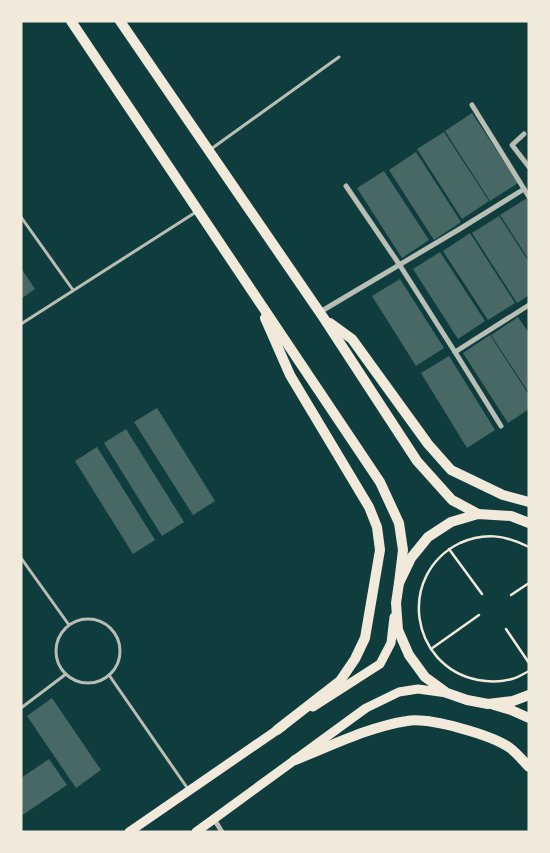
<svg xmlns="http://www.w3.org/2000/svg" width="550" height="853" font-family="'Sofia Sans Condensed',sans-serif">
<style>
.building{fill:#486865}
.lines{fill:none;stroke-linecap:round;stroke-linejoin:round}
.path{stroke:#f1e9da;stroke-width:2.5}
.service{stroke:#b8beb3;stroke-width:3}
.minor{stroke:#b8beb3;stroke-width:5}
.secondary{stroke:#f1e9da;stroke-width:9}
.primary{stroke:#f1e9da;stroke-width:10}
</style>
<rect width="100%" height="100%" fill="#0f3d3e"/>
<g class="building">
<path d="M472,113L518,183L490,201L445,131Z"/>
<path d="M444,132L489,201L462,219L417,149Z"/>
<path d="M416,152L461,222L434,240L389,170Z"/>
<path d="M384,171L429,240L402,258L357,188Z"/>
<path d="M527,198L529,200V260L500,215Z"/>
<path d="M499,216L529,262V295L517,303L472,233Z"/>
<path d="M470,233L515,303L488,320L443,251Z"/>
<path d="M440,252L485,321L458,339L413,269Z"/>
<path d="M21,268L35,289L21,299Z"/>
<path d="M400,279L444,348L416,366L372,296Z"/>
<path d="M518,317L529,333V393L491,335Z"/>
<path d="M490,335L529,395V409L508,423L463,353Z"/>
<path d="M449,356L495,430L467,448L421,373Z"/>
<path d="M157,408L215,501L193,515L134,422Z"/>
<path d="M126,429L184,522L162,536L104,443Z"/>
<path d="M97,447L155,540L133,554L75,461Z"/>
<path d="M52,698L101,770L76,788L27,716Z"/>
<path d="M49,759L67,785L21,816V778Z"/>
</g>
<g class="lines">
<g class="path">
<path d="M529,547C505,535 484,532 460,543C397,574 409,666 478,680C489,682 501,682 512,679C517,678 523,674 529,671"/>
<path d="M449,549L482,594"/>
<path d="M511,595L529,583"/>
<path d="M506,629L529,663"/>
<path d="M431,649L479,615"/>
</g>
<g class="service">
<path d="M211,149L339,57"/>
<path d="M21,217L73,290"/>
<path d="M21,324L196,212"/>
<path d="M21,558L69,625"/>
<circle cx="88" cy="651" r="32"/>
<path d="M109,675L188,789"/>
<path d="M21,708L66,674"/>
</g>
<g class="minor">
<path d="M472,105L529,197"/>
<path d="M524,134L512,145L529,167"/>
<path d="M346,186L399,264L455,352L529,305"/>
<path d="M320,312L458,230L524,189"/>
<path d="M455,352L501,426"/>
<path d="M214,819L222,832"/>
</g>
<g class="secondary">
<path d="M313,707L380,664L391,643L394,617"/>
<path d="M129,832L283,726"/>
<path d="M196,832L366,708L399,692L418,689L447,693"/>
</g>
<g class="primary">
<path d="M71,21L380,482L399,523L403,550L399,583"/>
<path d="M120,21L323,317L417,461L452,500L478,514"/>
<path d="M265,318L290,375L369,507L377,527L380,550L365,638L355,659L340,681L277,730"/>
<path d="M330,323L352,339L428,444L451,470L503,495L529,502"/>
<path d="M529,523L511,516L478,514L451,522L428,537L411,558L399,583L396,603L398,630L409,655L425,677L447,693L467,700L488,704L513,701L529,695"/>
<path d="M494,705L511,710L529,718"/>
<path d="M295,760C331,746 368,727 407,721C429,717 492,735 510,748C517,753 523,761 529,767"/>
</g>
</g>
<rect width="550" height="853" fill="none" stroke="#f1e9da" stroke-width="45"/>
</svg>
